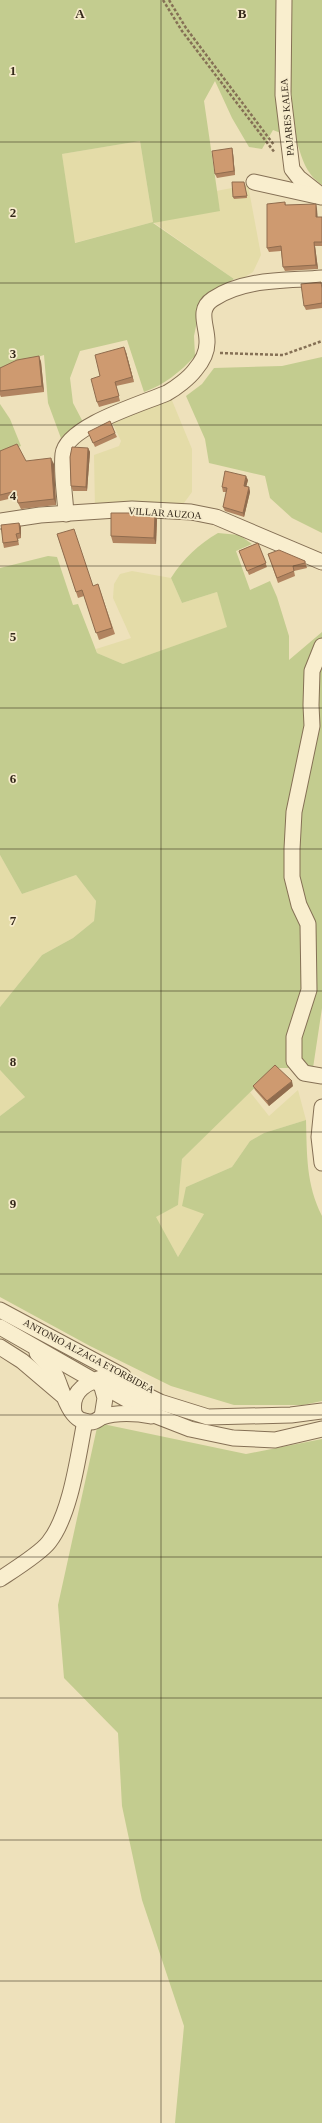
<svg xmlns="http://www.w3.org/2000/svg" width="322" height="2123" font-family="'Times New Roman',serif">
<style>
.farmland{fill:#e4dca8}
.green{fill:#c3cc8f;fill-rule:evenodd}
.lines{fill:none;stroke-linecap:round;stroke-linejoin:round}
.minor-casing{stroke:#857055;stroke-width:17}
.path{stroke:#857055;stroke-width:2.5;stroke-dasharray:3 2;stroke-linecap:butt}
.minor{stroke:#f9eece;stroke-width:15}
.wall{fill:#b18460}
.shaded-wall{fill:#906c4e}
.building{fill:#ce9a70;stroke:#906c4e}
.grid{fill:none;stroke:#34281a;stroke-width:1;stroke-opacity:0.55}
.labels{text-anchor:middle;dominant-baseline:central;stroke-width:3.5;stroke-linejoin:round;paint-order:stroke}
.street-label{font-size:10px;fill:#34281a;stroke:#f6ebcb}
.grid-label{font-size:13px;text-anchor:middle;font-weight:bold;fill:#34281a;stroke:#f6ebcb;stroke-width:3.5;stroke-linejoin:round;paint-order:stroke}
</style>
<rect width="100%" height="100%" fill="#eee1bb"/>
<g class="farmland">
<path d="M140,141L153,222L220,210L216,191L248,185L261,255L253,272L243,278L234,279L153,222L74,243L62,154Z"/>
<path d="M171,398L192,449V492L181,507L95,510L94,455L119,446L121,441L112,422Z"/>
<path d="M132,571L171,578L182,603L217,592L228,627L123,664L97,653L96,649L131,638L113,598L114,584L120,574Z"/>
<path d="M0,855L22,894L76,875L96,901L94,921L73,938L42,955L0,1007Z"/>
<path d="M0,1070L25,1097L0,1116Z"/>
<path d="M298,1090L306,1120L264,1133L250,1141L232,1167L186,1187L204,1214L178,1257L155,1217L178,1205L182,1159L250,1092L269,1116Z"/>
</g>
<g class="green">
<path d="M0,0H322V185C305,173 302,158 296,139L273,130L262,149L249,147L232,118L215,81L204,101L220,211L153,223L234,279L201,302L194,336L195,356C180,372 164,385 144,392L127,340L80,351L70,378L73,403L84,424L62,441L48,403L44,355L0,368ZM140,141L153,222L75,243L62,154Z"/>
<path d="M322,357V533L292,518L270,498L265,476L209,463L205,439L186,396L202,384L214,368L282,366Z"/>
<path d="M0,404L10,419L21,446L0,454Z"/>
<path d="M218,533L239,535L252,544L236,551L250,590L270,581L277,597L289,636V660L322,632V1008L313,1068H275L182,1159L178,1205L156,1217L178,1257L204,1214L182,1206L186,1187L232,1167L250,1141L264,1133L306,1120C307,1155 306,1184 322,1216V1401L303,1405H234L171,1386L90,1346L0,1297V1116L25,1097L0,1070V1007L42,955L73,938L94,921L96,901L76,875L22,894L0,855V568L48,556L57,557L73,605L78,604L97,653L123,664L227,627L217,592L182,603L171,578C183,559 199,544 218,533Z"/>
<path d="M98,1423L246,1454L322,1439V2123H175L184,2026L142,1900L122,1806L118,1733L64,1678L58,1605Z"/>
</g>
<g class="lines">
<defs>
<g id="minor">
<path d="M284,0L283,95L292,169L299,178L322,196"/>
<path d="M254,182L321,197"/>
<path d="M66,514C65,495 61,473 63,454C66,426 144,403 167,393C176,388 189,378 195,370C201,363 207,353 207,343C208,327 196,310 213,299C245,278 286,281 322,278"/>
<path d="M0,521L40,515L132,509L191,512L216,517L322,562"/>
<path d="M322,646L312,671L311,705L312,726L294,812L292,849V877L299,905L308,924L309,990L294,1037V1061L304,1073L322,1076"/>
<path d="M322,1107L319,1137L322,1163"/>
<path d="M0,1310L123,1376"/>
<path d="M0,1327L154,1415L190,1429L233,1438L275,1440L322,1429"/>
<path d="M0,1347L22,1361L62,1395"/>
<path d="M37,1353C43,1360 52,1368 56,1376C63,1391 69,1424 91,1422C96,1422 98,1419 102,1417C116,1412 137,1413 151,1416"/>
<path d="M100,1380L105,1398L102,1417"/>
<path d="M74,1412C70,1390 88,1382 107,1376L160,1402L208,1417L291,1415L322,1411"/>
<path d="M0,1579C12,1571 41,1553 49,1542C71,1514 78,1456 85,1421"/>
</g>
</defs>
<use href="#minor" class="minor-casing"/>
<g class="path">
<path d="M163,0L182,31L275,153"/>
<path d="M169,0L186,28L274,145"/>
<path d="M220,353L283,355L322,341"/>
</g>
<use href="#minor" class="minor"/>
</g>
<g class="wall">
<path d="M232,148L233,153L235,175L217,178L215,174Z"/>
<path d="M245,184L247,198L234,199L233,197Z"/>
<path d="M285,202L286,205L317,209V217H322V246H315L318,269L285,271L283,267L281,251L269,252L267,248Z"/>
<path d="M322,285V308L306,310L304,306Z"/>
<path d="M126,352L134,382L116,386L120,401L99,407L97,402L100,376Z"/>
<path d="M39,356L41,362L44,392L1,397L0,395V368Z"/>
<path d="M88,432L115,433L117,437L95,447Z"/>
<path d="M88,448L90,452L87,491H73L71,486Z"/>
<path d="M0,451L26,461L54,464L56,505L21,509L18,503L17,497L0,501Z"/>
<path d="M248,480L246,487H249L250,492L244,517L225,511L223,507L227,492H223L222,487Z"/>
<path d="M155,513L157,519L156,544L113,543L111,536Z"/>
<path d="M19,523L21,527V538L18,539L19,545L4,548L3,543Z"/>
<path d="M57,534L93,586L100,590L115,634L99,640L84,596L78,598Z"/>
<path d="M258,543L267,567L249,575L239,551Z"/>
<path d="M268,554L305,561L307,568L294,571L295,576L278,583Z"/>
<path d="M253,1086H293L269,1106L255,1090Z"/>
</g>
<g class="shaded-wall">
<path d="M232,148L233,153L235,175L234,171Z"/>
<path d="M316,204L317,209L318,221L316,217Z"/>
<path d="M314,242L315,246L318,269L316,265Z"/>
<path d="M124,347L126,352L134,382L132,377Z"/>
<path d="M39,356L41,362L44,392L42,386Z"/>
<path d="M88,448L90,452L87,491L86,487Z"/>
<path d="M51,458L54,464L56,505L54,499Z"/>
<path d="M246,476L248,480L245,491L244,486Z"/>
<path d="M249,487L250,492L244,517L243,513Z"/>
<path d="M155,513L157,519L156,544L154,538Z"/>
<path d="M19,523L21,527V538L20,533Z"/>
<path d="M292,1081L293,1086L269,1106L267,1101Z"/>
</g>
<g class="building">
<path d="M232,148L234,171L215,174L212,151Z"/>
<path d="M232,182H244L247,196L233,197Z"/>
<path d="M285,202V205L316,204V217H322V242H314L316,265L283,267L281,246L267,248V204Z"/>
<path d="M321,282L322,288V303L304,306L301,284Z"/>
<path d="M124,347L132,377L115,382L119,396L97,402L91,379L100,376L95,355Z"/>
<path d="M39,356L42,386L0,391V368L17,360Z"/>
<path d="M110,421L115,433L93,443L88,432Z"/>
<path d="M17,444L26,461L51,458L54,499L18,503L16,491L0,495V451Z"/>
<path d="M72,447L88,448L86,487L71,486L70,457Z"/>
<path d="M225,471L246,476L244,486L249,487L243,513L223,507L227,488L222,487Z"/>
<path d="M111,513H155L154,538L111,536Z"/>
<path d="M19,523L20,533L16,534L18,541L3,543L1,525Z"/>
<path d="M74,529L93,586L98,584L112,628L96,633L82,590L76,592L57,534Z"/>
<path d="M258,543L266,563L247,571L239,551Z"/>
<path d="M279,550L305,561V563L293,566L294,571L277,578L268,554Z"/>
<path d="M275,1065L292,1081L267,1101L253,1086Z"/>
</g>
<path class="grid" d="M161,0V2123M0,142H322M0,283H322M0,425H322M0,566H322M0,708H322M0,849H322M0,991H322M0,1132H322M0,1274H322M0,1415H322M0,1557H322M0,1698H322M0,1840H322M0,1981H322"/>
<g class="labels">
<g class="street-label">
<text transform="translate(287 117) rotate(-95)">PAJARES KALEA</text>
<text transform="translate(165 513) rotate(4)">VILLAR AUZOA</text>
<text transform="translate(89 1356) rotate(28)">ANTONIO ALZAGA ETORBIDEA</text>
</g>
</g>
<g class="grid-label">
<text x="80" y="18">A</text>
<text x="242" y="18">B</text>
<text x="13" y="75">1</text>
<text x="13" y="217">2</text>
<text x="13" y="358">3</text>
<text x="13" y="500">4</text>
<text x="13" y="641">5</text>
<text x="13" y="783">6</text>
<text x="13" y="925">7</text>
<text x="13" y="1066">8</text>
<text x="13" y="1208">9</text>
</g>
</svg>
